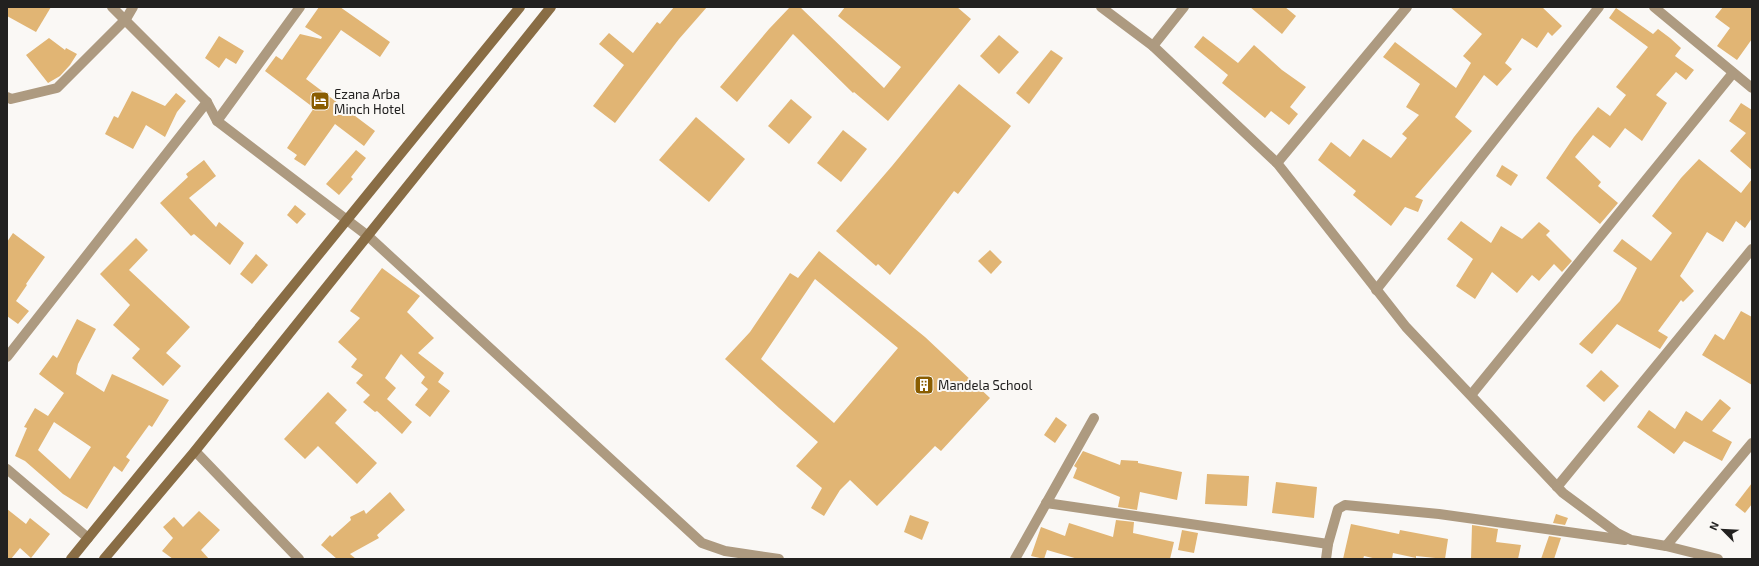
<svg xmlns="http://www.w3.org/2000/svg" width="1759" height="566" font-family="'Exo 2',sans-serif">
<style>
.building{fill:#e1b574;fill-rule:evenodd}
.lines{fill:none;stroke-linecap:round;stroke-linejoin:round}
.street{stroke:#ad9a80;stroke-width:10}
.secondary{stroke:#896d45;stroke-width:10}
.labels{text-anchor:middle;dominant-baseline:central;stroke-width:4;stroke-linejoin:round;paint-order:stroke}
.poi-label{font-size:13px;fill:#222120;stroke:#faf8f5;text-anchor:start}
</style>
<rect width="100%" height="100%" fill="#faf8f5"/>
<g class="building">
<path d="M7,7H51L36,32L7,16Z"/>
<path d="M319,7H340L390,42L380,57L341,30L306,79L375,131L364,146L335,124L305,166L294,159L297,155L287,148L314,108L265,71L276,56L282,60L300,34L321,39L322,37L305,27Z"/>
<path d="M674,7H707L679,39L615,123L593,106L624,65L599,44L609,33L633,53L657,22L660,24Z"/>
<path d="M790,7H800L884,88L901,67L838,16L845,7H957L971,19L888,121L854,92L853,93L793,34L737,102L720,87L769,29Z"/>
<path d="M1250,7H1285L1296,16L1282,34Z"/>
<path d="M1450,7H1542L1562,26L1552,36L1548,32L1537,48L1522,38L1505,63L1512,69L1497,86L1484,75L1455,117L1472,131L1415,197L1423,200L1418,212L1405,207L1391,226L1353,195L1356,191L1318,160L1331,142L1350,157L1363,139L1391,158L1407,138L1402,134L1419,115L1406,107L1420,84L1383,57L1395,42L1456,88L1471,63L1463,56L1482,34Z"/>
<path d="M1723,7H1752V39L1737,60L1717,46L1730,28L1715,17Z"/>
<path d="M1616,8L1653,34L1658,29L1670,38L1681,48L1675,56L1694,70L1686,80L1676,72L1656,95L1667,103L1642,141L1625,128L1610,148L1593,135L1575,157L1601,182L1598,186L1618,203L1600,224L1546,178L1574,137L1598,107L1610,116L1626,95L1616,87L1648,47L1609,18Z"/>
<path d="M999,35L1019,52L999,74L980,56Z"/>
<path d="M219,36L244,51L236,64L226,58L219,68L205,58Z"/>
<path d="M1203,36L1238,63L1254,45L1282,70L1306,87L1290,107L1298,114L1289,125L1271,111L1265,118L1222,83L1228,75L1194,47Z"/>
<path d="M49,38L65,50L66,48L77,54L70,65L60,76L48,83L26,55Z"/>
<path d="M1051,50L1063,58L1029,104L1016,93Z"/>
<path d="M959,84L1011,126L958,194L954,191L890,275L878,264L876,266L836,231L892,166Z"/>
<path d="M132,91L165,106L176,93L186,101L177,112L165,137L146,125L133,149L105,134L114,116L118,118Z"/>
<path d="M791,99L812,117L789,144L768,126Z"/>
<path d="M1741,103L1752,110V170L1730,151L1746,133L1729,121Z"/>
<path d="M696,117L745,159L709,202L659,160Z"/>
<path d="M843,130L867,149L841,182L817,163Z"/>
<path d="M356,150L366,158L351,177L353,179L339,195L326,184Z"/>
<path d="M1699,159L1741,193L1752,179V218L1745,228L1736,221L1723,242L1707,232L1680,276L1694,291L1683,302L1681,300L1658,331L1668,337L1660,349L1617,324L1592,354L1579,344L1620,301L1637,268L1613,251L1622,239L1651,261L1672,233L1652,216L1681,178Z"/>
<path d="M204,160L216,176L189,198L216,227L219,222L244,243L230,265L194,234L191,236L160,203L188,177L186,174Z"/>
<path d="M1502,165L1518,175L1511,186L1496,176Z"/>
<path d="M295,205L306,214L297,224L287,215Z"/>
<path d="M1461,221L1491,243L1501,226L1522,239L1539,222L1550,231L1546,235L1572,261L1562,272L1554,264L1539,281L1532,275L1517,293L1492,272L1475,299L1456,286L1473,259L1447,239Z"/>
<path d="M13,233L45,257L26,284L27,285L16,301L29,311L18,324L7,316V242Z"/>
<path d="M136,238L148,250L129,270L190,327L166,353L181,366L163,386L132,358L140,349L113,325L130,305L100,274Z"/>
<path d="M990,250L1002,262L991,274L978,261Z"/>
<path d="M819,251L925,337L990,398L941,451L935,446L877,506L850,480L840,490L824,516L811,508L822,488L796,466L818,442L779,408L725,359L750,332L790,273L798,278ZM815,279L898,348L834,423L761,359Z"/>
<path d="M256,254L268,265L252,284L240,274Z"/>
<path d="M382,268L420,296L407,312L434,338L418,353L444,373L438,382L450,391L430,417L415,405L428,389L421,383L425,377L401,354L385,378L396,388L387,399L412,422L402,434L377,411L375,412L363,402L370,395L356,383L363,375L351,367L357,359L338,342L360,318L350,311Z"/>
<path d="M1741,311L1752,317V385L1702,355L1715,334L1724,340Z"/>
<path d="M77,319L96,329L78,364L76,374L104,392L112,374L169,400L152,427L149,425L126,457L130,460L122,472L114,466L87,509L63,494L25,461L15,456L27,428L24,427L35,408L48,416L64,393L39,374L53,355L57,358ZM54,422L91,447L70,479L38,450Z"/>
<path d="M1601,370L1619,386L1604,402L1586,386Z"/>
<path d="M328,392L347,410L335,423L377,463L357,484L318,446L305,459L284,439Z"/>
<path d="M1720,399L1731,408L1712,431L1732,442L1722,461L1684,441L1674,454L1637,427L1649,410L1675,429L1686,411L1702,421Z"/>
<path d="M1056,417L1067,425L1055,443L1044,435Z"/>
<path d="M1083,451L1120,465L1121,460L1138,461V463L1182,472L1177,500L1140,492L1137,510L1118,507L1120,497L1073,478L1077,468L1074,466Z"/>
<path d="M1207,474L1249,476L1247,506L1205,504Z"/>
<path d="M1276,482L1317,487L1314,518L1272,513Z"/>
<path d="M1752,483V504L1745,513L1735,505Z"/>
<path d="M390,492L405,510L377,535L379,538L350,554L356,559H337L321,545L330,535L332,537L351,520L350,517L364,510L366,514Z"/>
<path d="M7,509L26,524L30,518L50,534L31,558L20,548L11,559H7Z"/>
<path d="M199,511L220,530L201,550L209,559H173L162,551L173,538L163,527L174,517L183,527Z"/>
<path d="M1556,514L1568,518L1565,525L1553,523Z"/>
<path d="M910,515L929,522L922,540L904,532Z"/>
<path d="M1116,520L1134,522L1133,533L1174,542L1170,559H1078L1047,550L1044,559L1031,556L1041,527L1065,536L1069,523L1113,537Z"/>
<path d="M1351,524L1399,534L1400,530L1448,539L1445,559L1416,556V558L1393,553L1392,559H1377L1364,556L1363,559H1343Z"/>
<path d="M1472,525L1498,529L1496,542L1521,545L1518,559H1471Z"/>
<path d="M1182,530L1198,533L1194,553L1178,550Z"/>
<path d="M1549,536L1561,538L1554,559H1541Z"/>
</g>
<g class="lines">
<g class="street">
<path d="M112,7L207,102L217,121L368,236L702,543L725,551L779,559"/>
<path d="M1101,7L1153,46L1277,163L1406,327L1563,493L1617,533L1631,540L1666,546L1718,559"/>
<path d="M1654,7L1752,88"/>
<path d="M1153,46L1184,7"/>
<path d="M7,97L11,99L57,88L126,19L133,7"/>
<path d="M217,121L300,7"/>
<path d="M1277,163L1407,7"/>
<path d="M1376,290L1599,7"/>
<path d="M7,357L207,102"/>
<path d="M1471,395L1733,73"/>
<path d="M195,451L299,559"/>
<path d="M7,469L88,538"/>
<path d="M1557,487L1752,249"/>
<path d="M1046,503L1328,544"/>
<path d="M1666,546L1752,443"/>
<path d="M1015,559L1094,418"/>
<path d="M1326,559L1328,544L1338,509L1345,505L1439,514L1625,540"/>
</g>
<g class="secondary">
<path d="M71,559L520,7"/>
<path d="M104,559L195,451L551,7"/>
</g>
</g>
<defs>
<symbol id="hotel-square" viewBox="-11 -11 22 22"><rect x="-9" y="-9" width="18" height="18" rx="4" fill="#8a5d00" stroke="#faf8f5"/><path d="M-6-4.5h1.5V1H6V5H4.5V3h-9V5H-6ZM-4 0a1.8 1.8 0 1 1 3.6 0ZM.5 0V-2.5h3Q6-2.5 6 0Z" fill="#fff"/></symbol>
<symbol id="building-square" viewBox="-11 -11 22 22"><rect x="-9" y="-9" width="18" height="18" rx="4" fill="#8a5d00" stroke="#faf8f5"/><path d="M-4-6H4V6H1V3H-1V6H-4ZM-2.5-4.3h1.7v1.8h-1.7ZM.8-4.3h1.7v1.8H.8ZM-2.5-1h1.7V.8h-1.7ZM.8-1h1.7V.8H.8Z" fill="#fff"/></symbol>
</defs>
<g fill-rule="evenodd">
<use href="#hotel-square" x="309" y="90" width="22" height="22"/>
<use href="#building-square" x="913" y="374" width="22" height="22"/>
</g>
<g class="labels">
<g class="poi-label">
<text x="334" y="94">Ezana Arba<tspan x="334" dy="15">Minch Hotel</tspan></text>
<text x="938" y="385">Mandela School</text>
</g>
</g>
<rect width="1759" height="566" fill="none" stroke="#222120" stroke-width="16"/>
<g transform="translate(1723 530) rotate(294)" stroke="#faf8f5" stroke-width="3" paint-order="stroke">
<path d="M0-3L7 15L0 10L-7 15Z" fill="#222120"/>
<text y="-6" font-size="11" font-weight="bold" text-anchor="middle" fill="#222120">N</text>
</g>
</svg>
